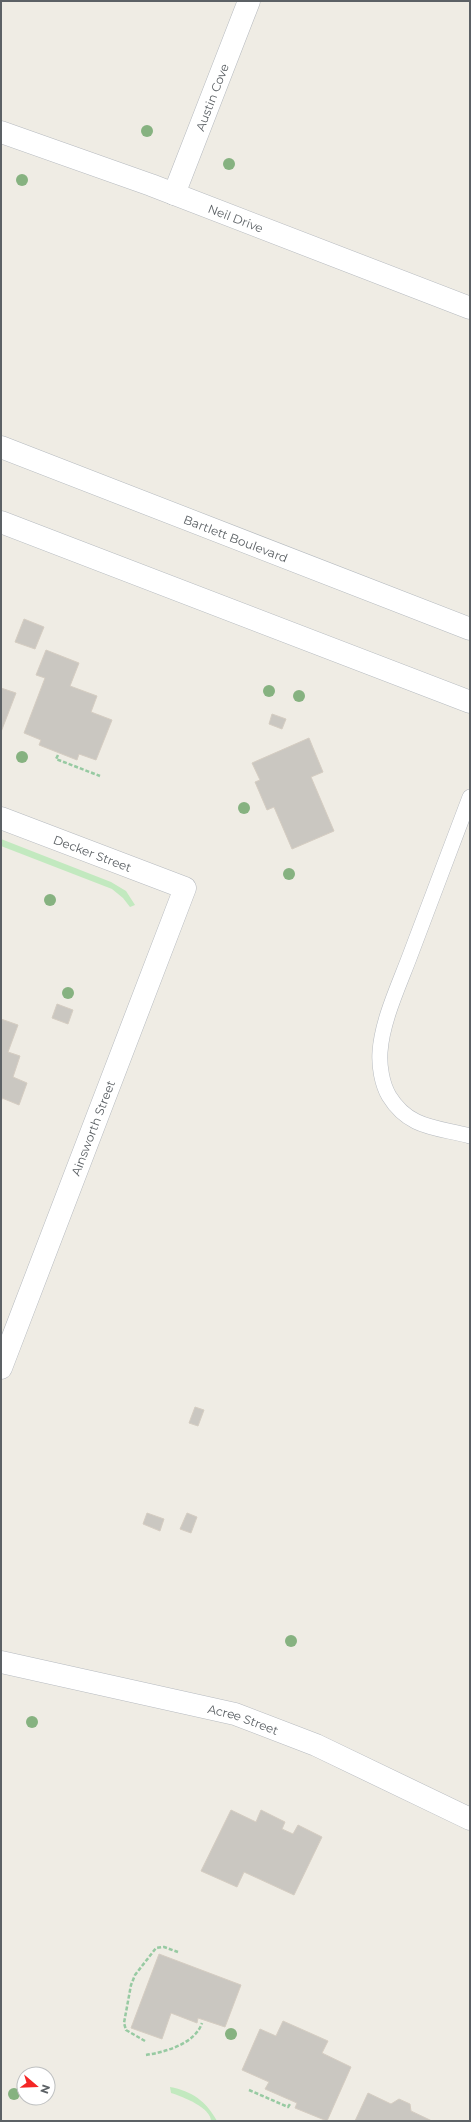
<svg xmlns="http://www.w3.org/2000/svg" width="471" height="2122" font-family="Montserrat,sans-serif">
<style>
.green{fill:#c2e9bf}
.building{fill:#cac7c1;stroke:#d5cdc2}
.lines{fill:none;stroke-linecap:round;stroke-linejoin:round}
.service-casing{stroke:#b6babf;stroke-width:16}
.minor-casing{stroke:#b6babf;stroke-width:23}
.secondary-casing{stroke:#b5babf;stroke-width:23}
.path{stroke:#97caa2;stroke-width:2.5;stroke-dasharray:4 2;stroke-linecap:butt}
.service{stroke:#fff;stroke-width:15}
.minor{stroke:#fff;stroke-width:22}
.secondary{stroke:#fff;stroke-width:22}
.tree{fill:#86b280}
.labels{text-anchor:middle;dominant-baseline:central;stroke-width:3;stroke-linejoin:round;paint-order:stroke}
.street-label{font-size:12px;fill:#5c6165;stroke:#fff}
</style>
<rect width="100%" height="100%" fill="#efece4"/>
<g class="green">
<path d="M1,839L111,882L126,891L135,905L130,907L123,898L112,889L1,846Z"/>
<path d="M170,2087C192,2091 206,2101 217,2121H211C211,2108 184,2097 171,2093Z"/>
</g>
<g class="building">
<path d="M24,619L44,627L35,649L15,642Z"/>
<path d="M46,650L79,663L70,686L97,696L91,712L112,720L96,760L79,754L77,760L39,745L41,740L24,733L45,678L36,675Z"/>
<path d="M1,688L16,693L1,732Z"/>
<path d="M272,714L286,719L282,729L269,724Z"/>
<path d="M309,738L323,772L311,777L334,831L292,849L274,807L267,810L255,782L260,780L252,763Z"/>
<path d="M57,1004L73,1010L68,1024L52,1018Z"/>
<path d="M1,1019L18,1025L8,1052L20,1056L13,1077L27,1083L19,1105L2,1098L1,1103Z"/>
<path d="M195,1407L204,1410L198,1426L189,1423Z"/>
<path d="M147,1513L164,1519L160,1531L143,1524Z"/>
<path d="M187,1513L197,1517L191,1533L180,1529Z"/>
<path d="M231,1810L256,1822L261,1810L285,1822L282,1829L293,1834L298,1825L322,1837L294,1895L244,1872L237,1887L201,1871Z"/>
<path d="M159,1954L241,1985L225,2027L198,2018L197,2023L171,2013L162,2039L131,2028Z"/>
<path d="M283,2021L328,2041L322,2053L351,2067L327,2121L295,2108L297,2103L265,2089L269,2082L242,2070L260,2029L276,2036Z"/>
<path d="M368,2093L391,2104L399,2099L410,2104L411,2111L432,2121H355Z"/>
</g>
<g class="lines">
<defs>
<path id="service" d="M470,797C450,849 431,901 411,953C400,983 382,1020 380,1052C379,1066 382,1084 389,1096C409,1129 437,1127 470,1136"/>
<g id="minor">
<path id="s1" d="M1,132L151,185L470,308"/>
<path id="s2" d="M174,194L249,1"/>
<path id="s3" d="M1,818L185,888L1,1368"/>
<path id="s4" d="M1,1662L235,1714L316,1745L470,1819"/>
</g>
<g id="secondary">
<path id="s5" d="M1,447L470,629"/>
<path d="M1,522L470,702"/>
</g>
</defs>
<use href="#service" class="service-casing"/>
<use href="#minor" class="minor-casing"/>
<use href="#secondary" class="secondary-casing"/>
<g class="path">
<path d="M58,755L56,759L100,776"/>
<path d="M145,2041L126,2030L124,2023L131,1985L135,1975L156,1948L164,1947L178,1952"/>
<path d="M146,2055C165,2052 195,2044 202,2023"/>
<path d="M249,2090L288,2107L290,2104"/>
</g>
<use href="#service" class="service"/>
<use href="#minor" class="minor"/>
<use href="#secondary" class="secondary"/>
</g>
<g class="tree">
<circle cx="147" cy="131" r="6"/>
<circle cx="229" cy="164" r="6"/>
<circle cx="22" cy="180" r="6"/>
<circle cx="269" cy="691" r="6"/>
<circle cx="299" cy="696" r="6"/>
<circle cx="22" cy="757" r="6"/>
<circle cx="244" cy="808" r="6"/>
<circle cx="289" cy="874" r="6"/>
<circle cx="50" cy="900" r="6"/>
<circle cx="68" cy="993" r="6"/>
<circle cx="291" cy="1641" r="6"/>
<circle cx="32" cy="1722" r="6"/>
<circle cx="231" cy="2034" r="6"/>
<circle cx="14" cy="2094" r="6"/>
</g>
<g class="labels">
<g class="street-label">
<text stroke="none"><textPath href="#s2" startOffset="104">Austin Cove</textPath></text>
<text stroke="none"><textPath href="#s1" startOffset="250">Neil Drive</textPath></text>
<text stroke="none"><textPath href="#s5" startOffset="252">Bartlett Boulevard</textPath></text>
<text stroke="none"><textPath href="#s3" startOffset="98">Decker Street</textPath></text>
<text transform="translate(93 1128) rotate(-69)">Ainsworth Street</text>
<text stroke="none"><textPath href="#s4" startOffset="249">Acree Street</textPath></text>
</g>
</g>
<rect width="471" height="2122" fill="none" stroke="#5c6165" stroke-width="4"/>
<g transform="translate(36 2086) rotate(109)"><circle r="19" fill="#ffffff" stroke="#bec0c1"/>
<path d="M0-3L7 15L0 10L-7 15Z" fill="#f42625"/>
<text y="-6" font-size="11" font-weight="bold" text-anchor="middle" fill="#5c6165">N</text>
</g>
</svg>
